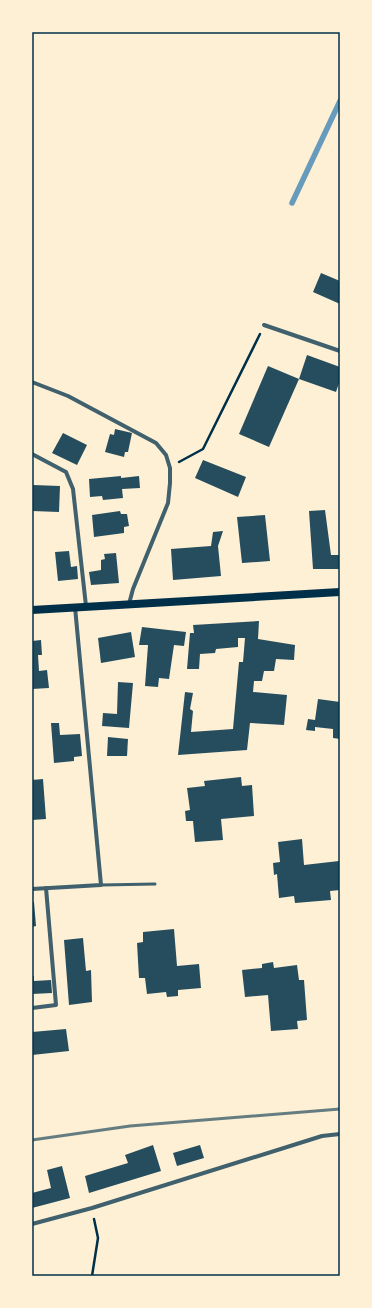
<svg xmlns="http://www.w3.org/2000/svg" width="372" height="1308" font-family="Literata,serif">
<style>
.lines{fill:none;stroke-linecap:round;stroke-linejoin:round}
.stream{stroke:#669bbc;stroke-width:5.5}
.building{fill:#264d5e}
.path{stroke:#003049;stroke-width:2.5}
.service{stroke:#3f606c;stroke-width:3}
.minor{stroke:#3f606c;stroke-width:4}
.secondary{stroke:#003049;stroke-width:8}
.rail{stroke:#657d81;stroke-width:3}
.neatline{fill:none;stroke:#003049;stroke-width:1.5}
</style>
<rect width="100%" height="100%" fill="#fdf0d5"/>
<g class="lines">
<path class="stream" d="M292,203L340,101"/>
</g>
<g class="building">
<path d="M321,273L340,281V304L313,292Z"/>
<path d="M307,355L340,367V380L336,392L299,379Z"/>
<path d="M268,366L299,379L269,447L239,434Z"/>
<path d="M115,429L132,433L128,452H125L124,457L105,452L110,434L114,435Z"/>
<path d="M63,433L87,445L77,465L52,453Z"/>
<path d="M203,460L246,477L238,497L195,478Z"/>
<path d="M121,476V478L139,476L140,488L122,489L123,498L103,500L102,496L90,497L89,479Z"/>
<path d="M33,485L60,486L59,512L32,511Z"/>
<path d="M325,510L331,555H340V569H313L309,511Z"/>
<path d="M120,511L121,514H127L129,526L124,527V533L94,537L92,515Z"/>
<path d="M265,515L270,561L242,563L237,517Z"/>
<path d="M223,531L218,546L221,576L173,580L171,549L211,546L213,532Z"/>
<path d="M69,551L71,567L77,566L78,579L58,581L55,552Z"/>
<path d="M116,553L119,583L91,585L89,572L101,570V560L105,559L104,554Z"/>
<path d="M259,621L258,639L295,645L294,660L276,659L274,671H264L262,681H254L253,692L287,695L284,725L250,723L247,750L178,755L185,692L193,693L190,709L193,711L191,732L233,729L239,662H243L245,638H238V647L216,649L215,653L200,654L199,669H187L190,633H194L193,625Z"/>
<path d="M142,627L186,632L184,646L174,645L169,679L159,678L158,687L145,686L148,645H139Z"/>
<path d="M131,632L135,657L101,663L98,638Z"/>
<path d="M41,640L42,655H38L39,671L47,670L49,688L32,689V641Z"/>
<path d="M118,682L133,683L129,728L102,726L103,713L117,714Z"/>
<path d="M318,699L340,702V739L333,738V729L315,727V731L306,730L308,719L315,720Z"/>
<path d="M51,723H59L60,735L80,734L82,756L74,757V761L54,763Z"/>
<path d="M108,737L128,739L127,756H107Z"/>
<path d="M241,777L242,786L252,785L254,816L221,819L223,840L195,842L193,821H186L185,811L190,810L187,788L205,786L204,781Z"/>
<path d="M43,779L46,819L32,820V780Z"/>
<path d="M302,839L304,865L339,861L340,890L330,891L331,900L295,903L294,896L279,898L277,874L274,875L273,863L280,862L278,842Z"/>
<path d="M32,902H34L36,926L32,927Z"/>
<path d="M174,929L177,966L199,964L201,988L178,990V996L167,997L166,992L147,994L145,978H139L137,943L143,942V932Z"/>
<path d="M83,938L86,971L91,970L92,1002L69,1005L64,940Z"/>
<path d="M273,962L274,968L297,965L299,980H304L307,1020L297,1021L298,1029L271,1031L268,995L245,997L242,970L262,968V964Z"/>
<path d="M32,976H34V981L51,980L52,993L32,994Z"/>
<path d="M66,1029L69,1051L32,1055V1032Z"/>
<path d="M153,1145L161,1171L89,1193L85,1176L128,1163L125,1155Z"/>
<path d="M200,1145L204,1158L177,1166L173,1153Z"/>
<path d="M62,1166L70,1198L32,1208V1193L51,1188L47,1170Z"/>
</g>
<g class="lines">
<g class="path">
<path d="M179,462L203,449L260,334"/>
<path d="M92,1276L98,1238L94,1219"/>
</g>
<path class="service" d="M101,885L155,884"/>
<g class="minor">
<path d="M264,325L340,351"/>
<path d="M32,382L68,396L156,443L166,455L170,468V483L168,503L133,589L129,604"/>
<path d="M32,454L66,472L73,489L86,606"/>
<path d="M32,889L101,885L75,607"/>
<path d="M32,1008L56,1005L46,888"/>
<path d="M32,1224L92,1208L322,1136L340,1134"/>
</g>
<path class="secondary" d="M32,610L340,592"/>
<path class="rail" d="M32,1140L130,1126L340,1109"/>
</g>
<rect width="372" height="1308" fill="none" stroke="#fdf0d5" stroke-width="66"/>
<rect x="33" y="33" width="306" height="1242" class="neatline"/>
</svg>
